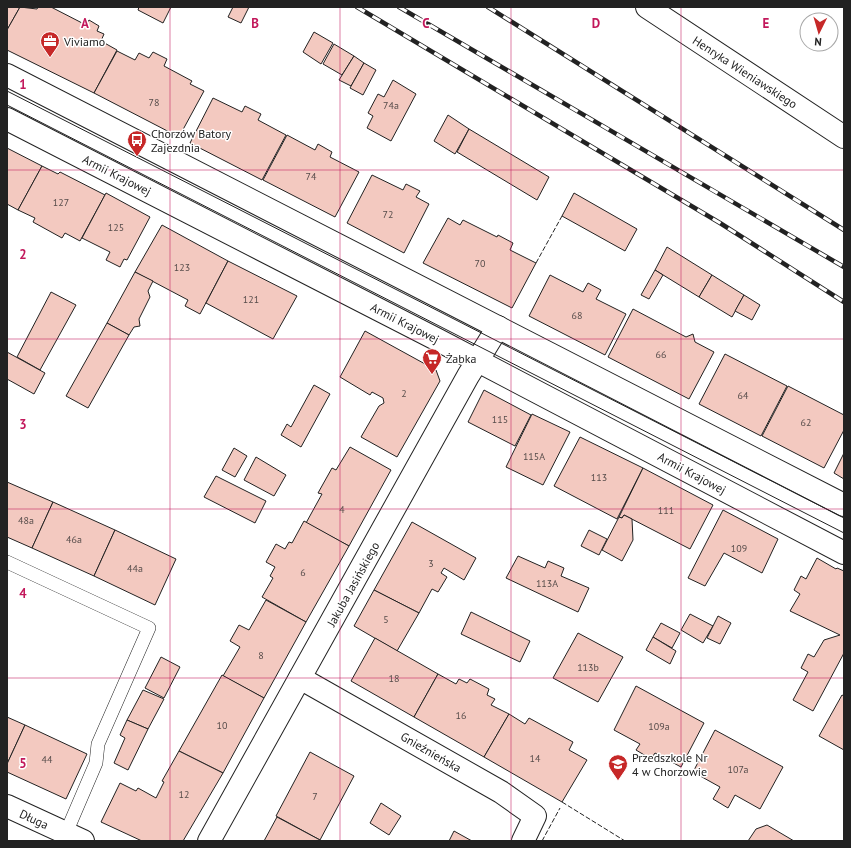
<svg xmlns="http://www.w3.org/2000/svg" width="851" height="848" font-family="'PT Sans',sans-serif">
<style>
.building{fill:#f3c9c0;stroke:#222}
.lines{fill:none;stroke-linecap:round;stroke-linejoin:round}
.service-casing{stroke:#222;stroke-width:14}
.minor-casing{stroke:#222;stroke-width:24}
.tertiary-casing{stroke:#222;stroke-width:24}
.service{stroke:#fff;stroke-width:13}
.minor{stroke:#fff;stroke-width:22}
.tertiary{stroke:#fff;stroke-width:22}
.tram{stroke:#222;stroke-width:1}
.rail-casing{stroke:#222;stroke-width:4.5}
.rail{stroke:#fff;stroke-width:3;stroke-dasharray:9;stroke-linecap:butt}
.fence{stroke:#222;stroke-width:1;stroke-dasharray:5 2;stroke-linecap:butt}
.grid{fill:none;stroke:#c2185b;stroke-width:1;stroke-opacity:0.55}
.labels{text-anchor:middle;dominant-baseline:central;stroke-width:3;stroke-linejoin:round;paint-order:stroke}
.number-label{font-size:10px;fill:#564c4a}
.poi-label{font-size:12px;fill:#222;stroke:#fff;text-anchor:start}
.street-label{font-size:12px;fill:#222;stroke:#fff}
.grid-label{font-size:13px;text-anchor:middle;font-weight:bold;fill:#c2185b;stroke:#fff;stroke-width:3;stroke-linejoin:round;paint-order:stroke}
</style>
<rect width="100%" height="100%" fill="#fff"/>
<g class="building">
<path d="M7,7H20L7,30Z"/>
<path d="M20,7L37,9L38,7H51L86,25L89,20L99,26L97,31L104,34L101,41L117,50L94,93L7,50V30Z"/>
<path d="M139,7H171L163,23L138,10Z"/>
<path d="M233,7H249L241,23L228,17Z"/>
<path d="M314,32L333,43L321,64L303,52Z"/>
<path d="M334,44L354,56L342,75L323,64Z"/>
<path d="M117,51L135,60L139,53L149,58L153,52L167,59L164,66L192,81L190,84L204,91L179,137L94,93Z"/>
<path d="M354,56L364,63L351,86L339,80Z"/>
<path d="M364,63L376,70L363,95L350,88Z"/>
<path d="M393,80L416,94L391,141L367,128L373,116L368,113L378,94L384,97Z"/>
<path d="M213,98L242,112L245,106L261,114L258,120L286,135L262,180L190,143Z"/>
<path d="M448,115L469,129L455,154L434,141Z"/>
<path d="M469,129L549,177L537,200L457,152Z"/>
<path d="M287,135L315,150L318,144L332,152L330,157L359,172L335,217L263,180Z"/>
<path d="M7,148L42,166L18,210L7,204Z"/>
<path d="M42,166L58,174L60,172L105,195L80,241L65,233L62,238L33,222L35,218L18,210Z"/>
<path d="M372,175L403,190L406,184L420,191L416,197L429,204L404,253L347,223Z"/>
<path d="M106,193L150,217L127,260L124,259L120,267L106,260L110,252L82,238Z"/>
<path d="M574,193L637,229L625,251L562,216Z"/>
<path d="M448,218L460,225L463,220L497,237L498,235L513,243L510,250L536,263L512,308L423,263Z"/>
<path d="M162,225L228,261L200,314L185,306L188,300L135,272Z"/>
<path d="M667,247L712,275L699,297L655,270Z"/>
<path d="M228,261L297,296L273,339L206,303Z"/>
<path d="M655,270L663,275L649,299L641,295Z"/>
<path d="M135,272L153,281L148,291L150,297L139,319L140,326L134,327L129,335L107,323Z"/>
<path d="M550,275L583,292L588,283L601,290L596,299L626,314L605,355L529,316Z"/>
<path d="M712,275L744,295L732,317L699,297Z"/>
<path d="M51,292L76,305L40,370L17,357Z"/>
<path d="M744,295L760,305L752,320L735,311Z"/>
<path d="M633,309L686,337L693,334L695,342L714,352L689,399L608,357Z"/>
<path d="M107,323L129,335L88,408L66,396Z"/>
<path d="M365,331L436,370L440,381L397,457L361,437L379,406L384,403L383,398L372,392L370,395L340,377Z"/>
<path d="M7,352L45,373L34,394L7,379Z"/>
<path d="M725,354L787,386L761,436L699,404Z"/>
<path d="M314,385L330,394L301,447L281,435L287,424L291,427Z"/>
<path d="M788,386L844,415V430L824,468L762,436Z"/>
<path d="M484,390L531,415L515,446L468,422Z"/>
<path d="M532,414L570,432L543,485L506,467Z"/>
<path d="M580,437L643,468L617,519L554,486Z"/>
<path d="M350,447L391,470L349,546L306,523L322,494L318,493L332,468L336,470Z"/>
<path d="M234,448L247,456L235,477L222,470Z"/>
<path d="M844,453V479L834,473Z"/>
<path d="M256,457L286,475L274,496L244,480Z"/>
<path d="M643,468L713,505L690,549L624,515L622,518L619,517Z"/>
<path d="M216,476L266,501L255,523L204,497Z"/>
<path d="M7,482L53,502L32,548L7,537Z"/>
<path d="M53,502L115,530L94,576L32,548Z"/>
<path d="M723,510L778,539L762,573L724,553L705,586L688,578Z"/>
<path d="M624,515L632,519L633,540L622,561L602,550L619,517L622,518Z"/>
<path d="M304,521L349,546L306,622L262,597L273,578L270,576L275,567L266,562L276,544L285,549L289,542L292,543Z"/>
<path d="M412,522L476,558L464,580L444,568L441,573L447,577L438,592L432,589L419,613L374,590Z"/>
<path d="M115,530L176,559L155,605L94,576Z"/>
<path d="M589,530L607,539L599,555L581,546Z"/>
<path d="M518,556L545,568L548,561L564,568L561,576L589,588L578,612L506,578Z"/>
<path d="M817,558L836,569L837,568L844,571V653L813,711L793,700L808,672L801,668L808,654L814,657L824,640L840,635L790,611L800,594L794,590L801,576L806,579Z"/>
<path d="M374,590L419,613L397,651L354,626Z"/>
<path d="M266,600L306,622L264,698L223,676L240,647L230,641L239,625L249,630Z"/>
<path d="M471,612L530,641L520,662L461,634Z"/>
<path d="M690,614L713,626L703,643L681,630Z"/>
<path d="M718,616L731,623L720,644L707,638Z"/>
<path d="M661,623L680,633L672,648L653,637Z"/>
<path d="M578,633L623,657L598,702L553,678Z"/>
<path d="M653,637L676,651L670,664L646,650Z"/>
<path d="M375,638L438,674L414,717L351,681Z"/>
<path d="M161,657L180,667L164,698L145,688Z"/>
<path d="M438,674L456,684L459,679L467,683L470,679L489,689L487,695L495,699L491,705L509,714L484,757L414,717Z"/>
<path d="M222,675L264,698L223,773L179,751Z"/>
<path d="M636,686L704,723L681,767L655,753L651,759L636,750L640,744L614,730Z"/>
<path d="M143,690L164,699L148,729L127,720Z"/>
<path d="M842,695L844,696V750L819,736Z"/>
<path d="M509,714L525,724L529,718L573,742L569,750L587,760L562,802L484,757Z"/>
<path d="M7,717L25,725L7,764Z"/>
<path d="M127,720L148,729L128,770L114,763L125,738L120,735Z"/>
<path d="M25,725L87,754L66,799L7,772V764Z"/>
<path d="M715,730L783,767L760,809L735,795L728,808L713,799L720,787L693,772Z"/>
<path d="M179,751L223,773L183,841H142L101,822L120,783L136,791L138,788L156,798L164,782L162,781Z"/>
<path d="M310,752L354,776L320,840L276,816Z"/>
<path d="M381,803L401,816L389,835L370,823Z"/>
<path d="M277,817L320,840L319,841H264Z"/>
<path d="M767,825L794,841H748L756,829Z"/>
<path d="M454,831L472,841H449Z"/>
</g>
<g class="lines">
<defs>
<path id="service" d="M7,562L149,628L98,744L96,763L66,833"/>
<g id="minor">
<path d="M647,7L844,137"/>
<path d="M300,678L501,792L535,816L523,841"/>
<path d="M7,806L83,841"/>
<path d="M209,841L468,376L498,327"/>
</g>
<g id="tertiary">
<path d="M7,75L844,505"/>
<path d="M7,119L438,340L844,553"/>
</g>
</defs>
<use href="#service" class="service-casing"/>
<use href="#minor" class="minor-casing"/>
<use href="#tertiary" class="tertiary-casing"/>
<use href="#service" class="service"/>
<use href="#minor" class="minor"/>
<use href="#tertiary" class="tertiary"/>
<g class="tram">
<path d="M7,91L844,518"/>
<path d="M7,105L844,533"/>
</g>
<defs>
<g id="rail">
<path d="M357,7L720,223L844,302"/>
<path d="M399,7L844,267"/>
<path d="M488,7L844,230"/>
</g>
</defs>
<use href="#rail" class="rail-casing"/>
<use href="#rail" class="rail"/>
<g class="fence">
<path d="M536,263L562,216"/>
<path d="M562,802L625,841"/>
<path d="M542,841L560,808"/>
</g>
</g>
<path class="grid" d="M170,7V841M340,7V841M511,7V841M681,7V841M7,170H844M7,339H844M7,509H844M7,678H844"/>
<defs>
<symbol id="office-pin" viewBox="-11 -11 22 30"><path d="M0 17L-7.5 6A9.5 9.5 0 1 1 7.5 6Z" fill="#c62828" stroke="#fff"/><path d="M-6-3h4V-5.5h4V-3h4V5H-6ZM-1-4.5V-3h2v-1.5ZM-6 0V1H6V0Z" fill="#fff"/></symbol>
<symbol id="bus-pin" viewBox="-11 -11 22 30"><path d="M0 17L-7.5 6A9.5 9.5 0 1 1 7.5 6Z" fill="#c62828" stroke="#fff"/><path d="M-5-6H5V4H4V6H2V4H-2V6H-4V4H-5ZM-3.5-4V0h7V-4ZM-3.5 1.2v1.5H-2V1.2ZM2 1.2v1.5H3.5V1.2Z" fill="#fff"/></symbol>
<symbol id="supermarket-pin" viewBox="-11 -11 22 30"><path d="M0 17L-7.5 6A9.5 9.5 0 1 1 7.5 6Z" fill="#c62828" stroke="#fff"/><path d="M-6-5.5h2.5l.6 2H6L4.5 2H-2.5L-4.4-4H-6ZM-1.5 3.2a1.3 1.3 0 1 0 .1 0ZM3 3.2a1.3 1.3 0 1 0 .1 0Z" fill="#fff"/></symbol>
<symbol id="school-pin" viewBox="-11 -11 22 30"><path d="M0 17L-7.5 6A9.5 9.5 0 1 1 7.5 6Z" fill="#c62828" stroke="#fff"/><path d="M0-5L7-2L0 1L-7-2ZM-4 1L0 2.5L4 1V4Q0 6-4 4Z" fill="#fff"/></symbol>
</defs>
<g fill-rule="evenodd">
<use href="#office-pin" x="39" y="30" width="22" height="30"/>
<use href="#bus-pin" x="126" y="129" width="22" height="30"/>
<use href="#supermarket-pin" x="421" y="347" width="22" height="30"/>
<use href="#school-pin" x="607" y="753" width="22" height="30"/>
</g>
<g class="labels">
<g class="number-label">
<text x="154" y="102">78</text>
<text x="391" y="105">74a</text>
<text x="311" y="176">74</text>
<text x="61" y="202">127</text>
<text x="388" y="214">72</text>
<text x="116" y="227">125</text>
<text x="480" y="263">70</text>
<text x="182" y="267">123</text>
<text x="251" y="299">121</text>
<text x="577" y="315">68</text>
<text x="661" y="354">66</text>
<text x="404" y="393">2</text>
<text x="743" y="395">64</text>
<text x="500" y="419">115</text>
<text x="806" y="422">62</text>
<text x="534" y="456">115A</text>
<text x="599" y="477">113</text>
<text x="342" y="509">4</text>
<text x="666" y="510">111</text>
<text x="26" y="520">48a</text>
<text x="74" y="539">46a</text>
<text x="739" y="548">109</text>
<text x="431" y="563">3</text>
<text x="135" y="568">44a</text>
<text x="303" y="572">6</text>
<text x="547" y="583">113A</text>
<text x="386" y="619">5</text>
<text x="261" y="655">8</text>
<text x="588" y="667">113b</text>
<text x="394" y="678">18</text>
<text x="461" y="715">16</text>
<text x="222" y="725">10</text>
<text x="659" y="726">109a</text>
<text x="535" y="758">14</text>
<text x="47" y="759">44</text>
<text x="738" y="769">107a</text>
<text x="184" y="794">12</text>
<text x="315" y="796">7</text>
</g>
<g class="poi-label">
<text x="64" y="41">Viviamo</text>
<text x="151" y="133">Chorzów Batory<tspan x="151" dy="14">Zajezdnia</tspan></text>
<text x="446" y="358">Żabka</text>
<text x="632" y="757">Przedszkole Nr<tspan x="632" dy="14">4 w Chorzowie</tspan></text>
</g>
<g class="street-label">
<text transform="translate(745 72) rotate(33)">Henryka Wieniawskiego</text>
<text transform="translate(117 175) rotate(27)">Armii Krajowej</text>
<text transform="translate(405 323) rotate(27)">Armii Krajowej</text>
<text transform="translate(692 473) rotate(28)">Armii Krajowej</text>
<text transform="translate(353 584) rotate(-61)">Jakuba Jasińskiego</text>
<text transform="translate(431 752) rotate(30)">Gnieźnieńska</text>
<text transform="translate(34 819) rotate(25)">Długa</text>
</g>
</g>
<g class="grid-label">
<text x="85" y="28">A</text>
<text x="255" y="28">B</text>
<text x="426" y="28">C</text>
<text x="596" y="28">D</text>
<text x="766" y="28">E</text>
<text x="23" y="89">1</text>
<text x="23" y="259">2</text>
<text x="23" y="429">3</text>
<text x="23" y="598">4</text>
<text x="23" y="768">5</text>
</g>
<rect width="851" height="848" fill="none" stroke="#222222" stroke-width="16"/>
<g transform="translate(819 32) rotate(185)"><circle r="19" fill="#ffffff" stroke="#a7a7a7"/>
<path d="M0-3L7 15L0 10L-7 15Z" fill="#c62828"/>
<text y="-6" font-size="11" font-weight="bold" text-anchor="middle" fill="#222222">N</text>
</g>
</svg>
